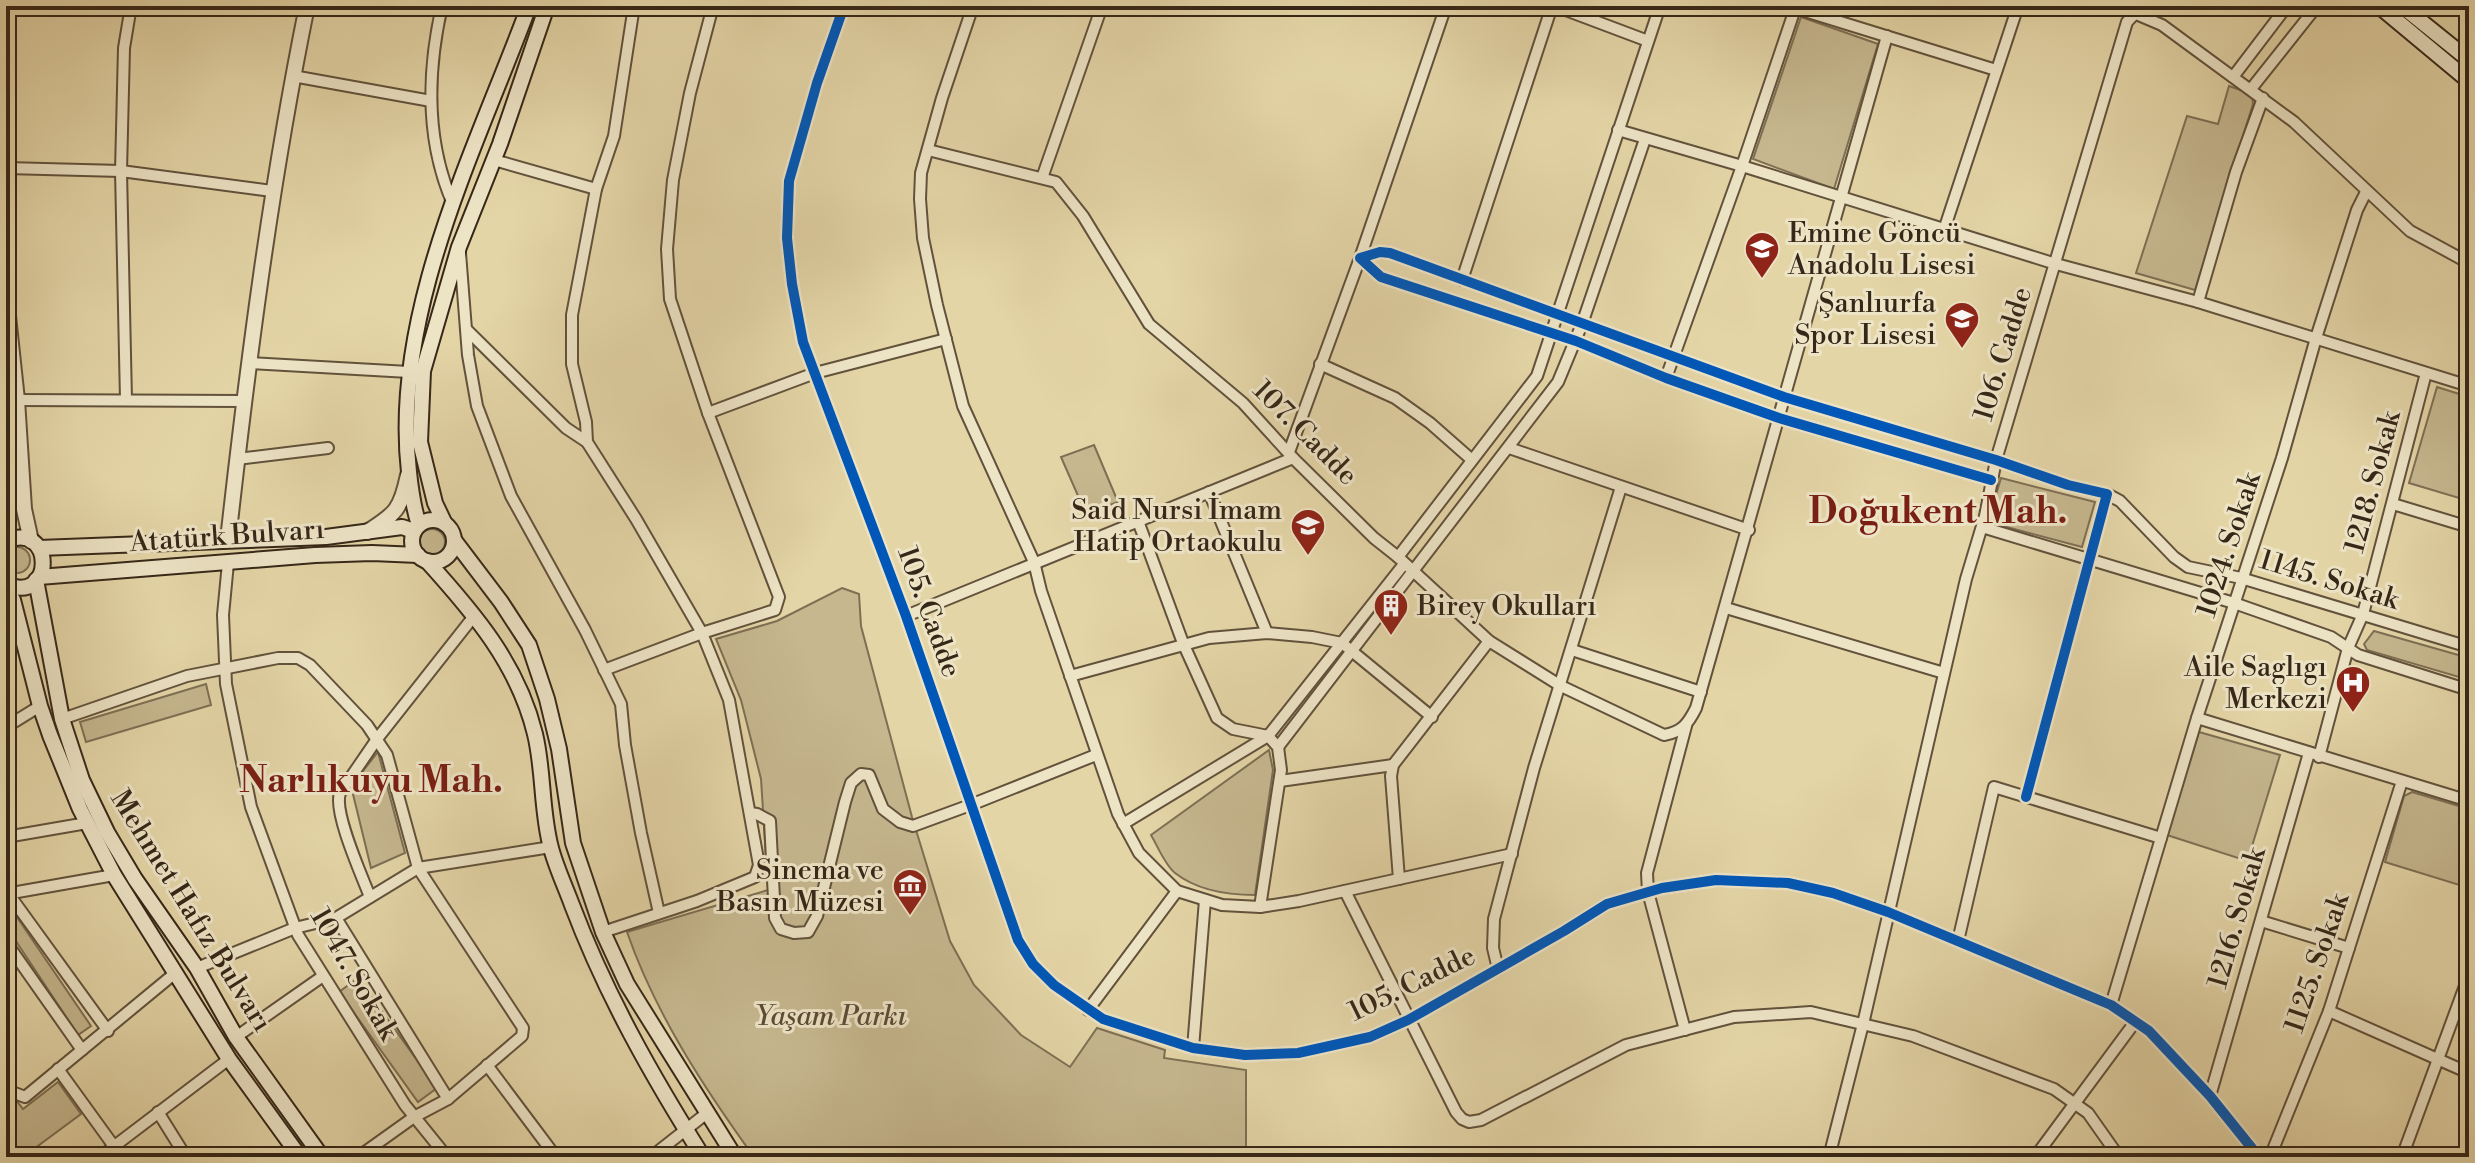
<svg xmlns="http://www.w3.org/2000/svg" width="2475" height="1163" font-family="'Libre Bodoni',serif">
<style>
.green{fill:#c6b78f;stroke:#7e6f54;stroke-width:2}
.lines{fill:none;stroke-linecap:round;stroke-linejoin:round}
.minor-casing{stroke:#62523c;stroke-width:14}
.tertiary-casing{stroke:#62523c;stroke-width:18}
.secondary-casing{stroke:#362718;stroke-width:18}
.minor{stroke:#ede4c6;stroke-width:10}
.tertiary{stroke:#ede4c6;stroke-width:14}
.secondary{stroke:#ede4c6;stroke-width:14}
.cycleway-casing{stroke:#ede4c6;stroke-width:15}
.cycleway{stroke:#0057b8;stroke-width:10}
.labels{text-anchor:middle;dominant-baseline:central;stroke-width:6;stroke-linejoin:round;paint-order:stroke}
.poi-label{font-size:28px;fill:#362718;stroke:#ede4c6;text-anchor:end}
.street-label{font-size:28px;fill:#362718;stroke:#ede4c6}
.park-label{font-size:28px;font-style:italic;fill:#5a4b36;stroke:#ede4c6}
.district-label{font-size:36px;font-weight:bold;fill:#7a1f14;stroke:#ede4c6}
</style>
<rect width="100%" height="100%" fill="#e4d5a7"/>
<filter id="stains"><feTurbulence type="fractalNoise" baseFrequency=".0025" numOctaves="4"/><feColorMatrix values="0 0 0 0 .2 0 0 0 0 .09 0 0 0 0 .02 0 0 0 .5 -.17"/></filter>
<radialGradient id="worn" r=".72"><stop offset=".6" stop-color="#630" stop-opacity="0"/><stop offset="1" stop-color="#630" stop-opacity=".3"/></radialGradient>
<g class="green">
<path d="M1801,17L1878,44L1834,189L1753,159Z"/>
<path d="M2229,86L2252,94L2253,104L2195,290L2136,273L2187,116L2218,124Z"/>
<path d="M2437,387L2469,397V501L2409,483Z"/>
<path d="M1094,445L1118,502L1086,514L1061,457Z"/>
<path d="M2001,478L2095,502L2082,547L1988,522Z"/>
<circle cx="432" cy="542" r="13"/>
<circle cx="17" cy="560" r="13"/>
<path d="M842,588L859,594L861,626L912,817L950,941L974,985L1007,1020L1021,1035L1070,1067L1097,1028L1165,1050L1164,1058L1246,1070V1157H754C704,1088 655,1013 627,932L768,890L761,779L741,700L716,639L777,621Z"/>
<path d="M2374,631L2469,658V680L2367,650L2364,644Z"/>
<path d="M206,684L211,705L86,742L80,722Z"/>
<path d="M2199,732L2280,755L2249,856L2244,860L2167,835Z"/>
<path d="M1269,750L1273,770L1255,895C1228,895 1198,891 1175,873C1165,865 1158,847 1151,835Z"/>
<path d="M378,752L405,853L371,868L351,786Z"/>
<path d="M2412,792L2469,809V888L2385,862L2404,796Z"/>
<path d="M6,901L91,1026L78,1035L6,926Z"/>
<path d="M358,978L437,1088L418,1102L339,992Z"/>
<path d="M58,1082L81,1114L23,1157H6V1087L23,1109Z"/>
</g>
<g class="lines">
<defs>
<g id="minor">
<path d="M442,6C427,72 425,140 453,204"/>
<path d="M844,6L817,83L789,181L787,238L792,284L803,342L906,616L1018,940L1033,964L1054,985L1103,1019L1193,1048L1245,1055L1298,1053L1370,1037L1408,1020L1564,931L1607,904L1662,888L1716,880L1788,883L1833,893L1888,912L2111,1005L2149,1031L2210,1096L2259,1157"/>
<path d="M973,6L942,98L921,173L920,199L923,238L937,305L963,406L1034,562L1041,591L1118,814L1139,853L1177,891L1222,905L1260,907L1299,901L1512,854"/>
<path d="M1555,6L1648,41"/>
<path d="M2127,6L2136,14L2162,25L2294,122L2410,231L2469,263"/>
<path d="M1795,8L1996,70"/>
<path d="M293,76L431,101"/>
<path d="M2233,77L2287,6"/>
<path d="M2251,89L2317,6"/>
<path d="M1618,130L1742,166L2056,264L2198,302L2469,386"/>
<path d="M928,150L1056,182L1083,216L1149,324L1243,403L1293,458L1374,538L1398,557L1489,641L1561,686L1664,735C1682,732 1688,724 1696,708L1887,36"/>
<path d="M494,160L596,189"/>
<path d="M6,168L121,171L272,191"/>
<path d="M1042,178L1102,6"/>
<path d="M1944,230L2018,6"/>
<path d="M460,253L468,355L477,406L511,496L585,630L621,704L625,745L641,833L659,913"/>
<path d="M1462,280L1552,6"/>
<path d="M2198,302L2236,172L2263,98"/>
<path d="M466,329L566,428L587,442L636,519L702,633L729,700L759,865L755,877L697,901L603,932"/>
<path d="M250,363L409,372"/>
<path d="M1320,364L1395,398L1430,423L1472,460"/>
<path d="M1666,378L1742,166L1796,6"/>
<path d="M17,400L242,401"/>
<path d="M126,400L121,171L124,48L131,6"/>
<path d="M708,413L815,373L946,339"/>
<path d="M587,442L586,422L572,364V315L596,189L614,136L634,6"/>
<path d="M1509,448L1749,530"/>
<path d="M1289,452L1360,258L1446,6"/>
<path d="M237,459L328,448"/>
<path d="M1991,480L1779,418L1666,378L1576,341L1381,277L1360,258L1380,252L1390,253L1784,397L1996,460L2068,485L2107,494L2026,797"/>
<path d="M1209,492L1267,633"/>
<path d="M2107,494L2120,501L2174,557L2188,567L2241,578L2469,647"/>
<path d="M2393,504L2469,527"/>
<path d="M1138,521L1183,643L1217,718L1233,729L1268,736L1278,747L1281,770L1260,907"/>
<path d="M1982,527L2234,603L2331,637L2358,655L2469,690"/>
<path d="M1398,557L1537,376L1660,6"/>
<path d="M228,563L223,615L226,684L251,807L298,935L405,1105L447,1157"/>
<path d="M1726,608L1944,673"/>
<path d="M906,616L1293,458"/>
<path d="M1572,650L1701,692"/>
<path d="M604,670L702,633L775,610L779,597L708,413L670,299L667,249L673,180L690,93L713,6"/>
<path d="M1070,676L1209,638L1267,633L1312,637L1342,643L1432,717"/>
<path d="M2197,718L2469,801"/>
<path d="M62,719L187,676L278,658H298L310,665L367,725L387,755L418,868L523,1028L522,1036L448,1099"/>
<path d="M6,727L40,706"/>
<path d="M1278,747L1558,382L1582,324L1645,139"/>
<path d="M2319,757L2348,648L2363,614L2426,373"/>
<path d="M1280,781L1393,765"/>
<path d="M750,813L757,814L770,821L775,918L781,929L794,933L808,932L817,916L845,802L851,783L861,774L869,775L883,809L900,822L913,826L973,804L1096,755"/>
<path d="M1123,824L1268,736L1404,564"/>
<path d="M6,837L87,823"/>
<path d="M1399,879L1391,776L1393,765L1489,641"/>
<path d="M1345,891L1456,1112L1462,1119L1469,1122L1481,1120L1626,1045L1734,1017L1811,1012L1913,1036L2054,1089L2088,1113L2119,1157"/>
<path d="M8,893L108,1031"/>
<path d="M6,894L114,875"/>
<path d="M370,897C362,876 333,812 340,793L377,739L474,616"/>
<path d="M336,918L448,1099L414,1117L358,1157"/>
<path d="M2261,921L2349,948"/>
<path d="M1958,941L1994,787L2161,838"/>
<path d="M6,942L82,1050"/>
<path d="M197,968L295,928L336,918L418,868L551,847"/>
<path d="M1498,969L1493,948L1494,919L1534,768L1621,487"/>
<path d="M2111,1005L2197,718L2282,458L2316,338L2357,210L2366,192"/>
<path d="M1088,1010L1177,891"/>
<path d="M2329,1011L2469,1073"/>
<path d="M1685,1030L1648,892L1647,873L1686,726"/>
<path d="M236,1037L323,976"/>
<path d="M1193,1048L1205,900"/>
<path d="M487,1065L556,1157"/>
<path d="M58,1069L113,1145"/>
<path d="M6,1084L12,1092L25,1097L174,974"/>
<path d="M2210,1096L2309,753"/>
<path d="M158,1112L186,1157"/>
<path d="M100,1157L229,1059"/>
<path d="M651,1157L707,1113"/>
<path d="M1829,1157L1863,1024L1966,579L1985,516L1996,460L2127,22L2142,6"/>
<path d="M2035,1157L2135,1022"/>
<path d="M2270,1157L2329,1011L2402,781"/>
<path d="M2402,1157L2469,975"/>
</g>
<g id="tertiary">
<path d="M6,297L17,400L24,509L31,541"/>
<path d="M367,532C396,514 401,509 408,475"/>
<path d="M228,540C248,361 271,183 307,6"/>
</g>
<g id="secondary">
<path d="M2379,6L2469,81"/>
<path d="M2402,6L2469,60"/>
<circle cx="433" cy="541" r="21"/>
<path d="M445,524L435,503L420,442L423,371L459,247L500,144L547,6"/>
<path d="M419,525C413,507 411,491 409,472C391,314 475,151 529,6"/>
<path d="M454,540L501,602L529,645L547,699L559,749L573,843L603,932L627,984L735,1157"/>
<path d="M6,541C55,520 55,606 6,584"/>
<path d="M39,548L326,537L402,527L414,531"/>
<path d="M427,561C474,613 518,664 535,734C544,771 541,811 551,848C556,867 565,886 572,905C606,995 652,1076 703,1157"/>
<path d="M39,577L315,555L372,553L418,555"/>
<path d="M36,580L62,719L82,780L107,832L135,879L197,968L236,1037L322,1157"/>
<path d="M6,587L13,600L40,706L50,735L80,809L114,875L229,1059L300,1157"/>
</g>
</defs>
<use href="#minor" class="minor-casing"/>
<use href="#tertiary" class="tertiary-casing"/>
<use href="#secondary" class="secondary-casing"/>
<use href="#minor" class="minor"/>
<use href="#tertiary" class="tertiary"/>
<use href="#secondary" class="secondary"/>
<defs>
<g id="cycleway">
<path d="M844,6L817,83L789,181L787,238L792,284L803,342L906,616L1018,940L1033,964L1054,985L1103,1019L1193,1048L1245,1055L1298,1053L1370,1037L1408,1020L1564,931L1607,904L1662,888L1716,880L1788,883L1833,893L1888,912L2111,1005L2149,1031L2210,1096L2259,1157"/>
<path d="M1991,480L1779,418L1666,378L1576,341L1381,277L1360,258L1380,252L1390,253L1784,397L1996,460L2068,485L2107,494L2026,797"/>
</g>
</defs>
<use href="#cycleway" class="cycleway-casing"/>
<use href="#cycleway" class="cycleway"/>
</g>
<defs>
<symbol id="school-pin" viewBox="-11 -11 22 30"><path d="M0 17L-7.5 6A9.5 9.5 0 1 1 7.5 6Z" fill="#8f2418" stroke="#ede4c6"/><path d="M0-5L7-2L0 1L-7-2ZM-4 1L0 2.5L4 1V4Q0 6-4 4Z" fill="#fff"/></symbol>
<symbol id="building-pin" viewBox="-11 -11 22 30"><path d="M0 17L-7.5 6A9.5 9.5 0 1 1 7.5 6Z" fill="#8f2418" stroke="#ede4c6"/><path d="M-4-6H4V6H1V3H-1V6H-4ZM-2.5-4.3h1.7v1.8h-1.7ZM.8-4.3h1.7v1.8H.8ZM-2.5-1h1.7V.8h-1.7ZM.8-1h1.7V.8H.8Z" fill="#fff"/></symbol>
<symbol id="hospital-pin" viewBox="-11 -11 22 30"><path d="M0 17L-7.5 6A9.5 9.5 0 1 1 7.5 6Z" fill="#8f2418" stroke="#ede4c6"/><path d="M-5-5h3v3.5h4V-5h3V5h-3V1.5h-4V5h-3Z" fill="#fff"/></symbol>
<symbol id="museum-pin" viewBox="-11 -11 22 30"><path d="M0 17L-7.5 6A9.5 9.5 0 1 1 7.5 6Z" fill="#8f2418" stroke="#ede4c6"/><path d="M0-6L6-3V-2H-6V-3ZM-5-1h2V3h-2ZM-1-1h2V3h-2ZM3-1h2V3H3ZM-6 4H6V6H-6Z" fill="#fff"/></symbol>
</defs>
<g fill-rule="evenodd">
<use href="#school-pin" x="1742" y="229" width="40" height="54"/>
<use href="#school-pin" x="1942" y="299" width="40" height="54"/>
<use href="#school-pin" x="1288" y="506" width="40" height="54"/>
<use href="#building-pin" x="1371" y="586" width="40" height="54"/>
<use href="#hospital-pin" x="2333" y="663" width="40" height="54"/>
<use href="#museum-pin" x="890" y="866" width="40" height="54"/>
</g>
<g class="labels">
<g class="poi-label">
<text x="1788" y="233" text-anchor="start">Emine Göncü<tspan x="1788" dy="32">Anadolu Lisesi</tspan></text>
<text x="1936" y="303">Şanlıurfa<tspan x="1936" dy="32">Spor Lisesi</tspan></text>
<text x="1282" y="510">Said Nursi İmam<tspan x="1282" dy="32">Hatip Ortaokulu</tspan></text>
<text x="1417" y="606" text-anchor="start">Birey Okulları</text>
<text x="2327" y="667">Aile Saglıgı<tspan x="2327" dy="32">Merkezi</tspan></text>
<text x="884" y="870">Sinema ve<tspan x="884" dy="32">Basın Müzesi</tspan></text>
</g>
<g class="street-label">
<text transform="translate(2003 354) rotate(-73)">106. Cadde</text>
<text transform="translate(1305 433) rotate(45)">107. Cadde</text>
<text transform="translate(2373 482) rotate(-75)">1218. Sokak</text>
<text transform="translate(227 536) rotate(-4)">Atatürk Bulvarı</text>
<text transform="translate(2229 545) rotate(-72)">1024. Sokak</text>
<text transform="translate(2329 580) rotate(17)">1145. Sokak</text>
<text transform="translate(929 612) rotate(70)">105. Cadde</text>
<text transform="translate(191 911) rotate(58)">Mehmet Hafız Bulvarı</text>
<text transform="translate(2237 918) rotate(-74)">1216. Sokak</text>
<text transform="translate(2317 963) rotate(-71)">1125. Sokak</text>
<text transform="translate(354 974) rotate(60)">1047. Sokak</text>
<text transform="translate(1412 984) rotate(-26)">105. Cadde</text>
</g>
<g class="park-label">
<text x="831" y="1016">Yaşam Parkı</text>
</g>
<g class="district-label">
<text x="1938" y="512">Doğukent Mah.</text>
<text x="371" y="781">Narlıkuyu Mah.</text>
</g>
</g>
<rect width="2475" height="1163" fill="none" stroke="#e4d5a7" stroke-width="32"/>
<rect x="8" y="8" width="2459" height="1147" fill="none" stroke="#362718" stroke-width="4"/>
<rect x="16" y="16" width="2443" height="1131" fill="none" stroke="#362718" stroke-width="2"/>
<rect width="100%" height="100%" filter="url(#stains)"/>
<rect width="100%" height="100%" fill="url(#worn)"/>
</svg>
